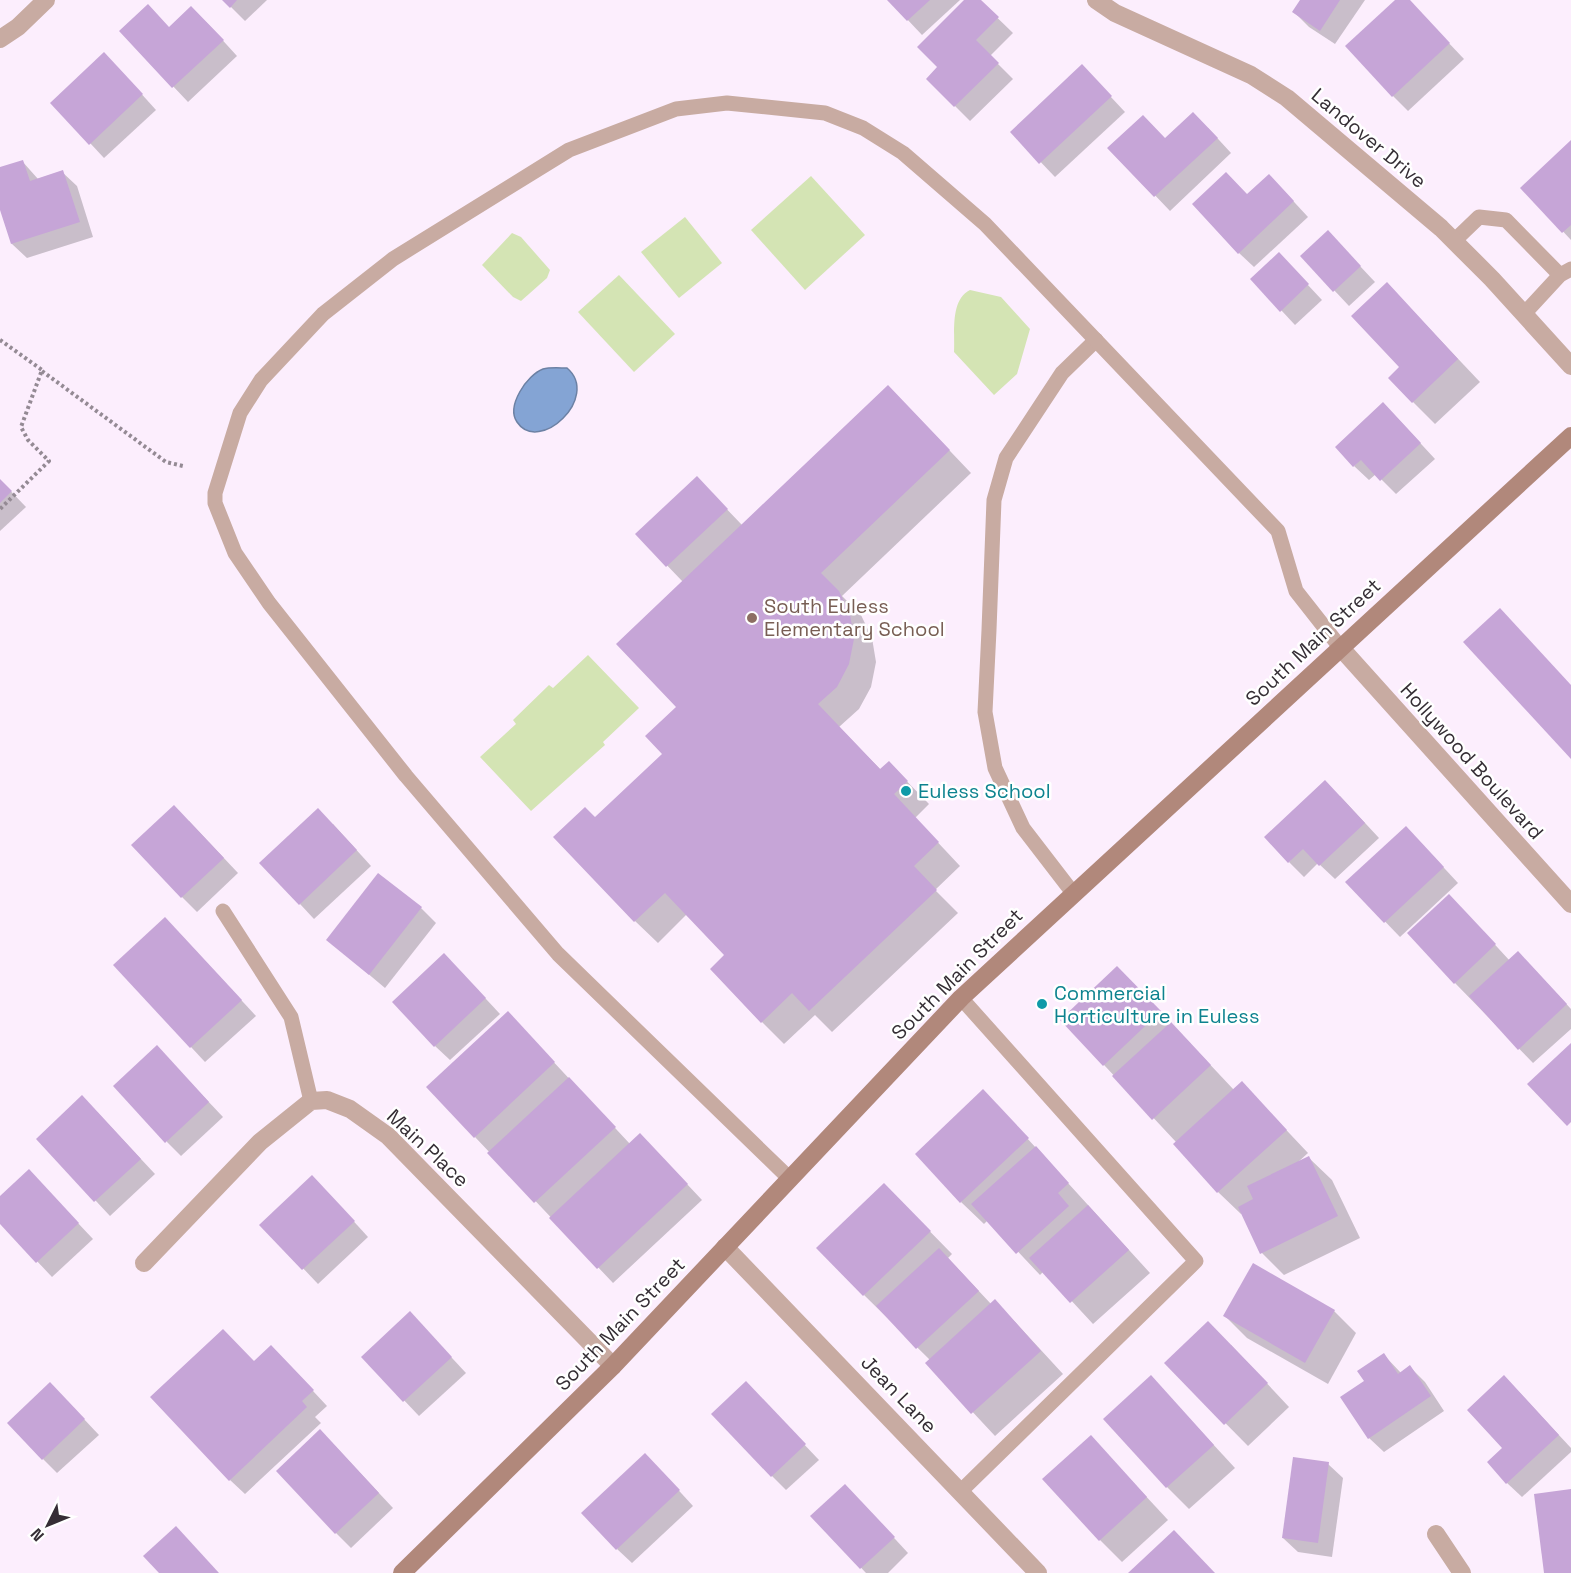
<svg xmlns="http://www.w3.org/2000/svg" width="1571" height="1573" font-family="'Space Grotesk',sans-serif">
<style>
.green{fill:#d4e4b4}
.water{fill:#84a4d4;stroke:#6c81a4;stroke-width:1.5}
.shadow{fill:#0003}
.building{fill:#c6a5d7}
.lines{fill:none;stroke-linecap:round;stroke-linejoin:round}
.path{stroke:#948a94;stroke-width:4;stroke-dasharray:3 3;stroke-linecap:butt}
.lane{stroke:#c8aba2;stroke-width:15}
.street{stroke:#c8aba2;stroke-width:18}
.secondary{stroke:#b1887b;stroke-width:18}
.education-dot{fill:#8d6e63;stroke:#fff;stroke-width:2}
.culture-dot{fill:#0f9aa8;stroke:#fff;stroke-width:2}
.labels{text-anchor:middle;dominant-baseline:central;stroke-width:5;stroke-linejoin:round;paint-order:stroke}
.street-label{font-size:20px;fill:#352e35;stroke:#fff}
.education-label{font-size:20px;fill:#785e54;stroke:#fff;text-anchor:start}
.culture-label{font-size:20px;fill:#0d838f;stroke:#fff;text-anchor:start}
</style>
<rect width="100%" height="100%" fill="#fceefd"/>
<g class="green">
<path d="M811,176L865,235L805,290L751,230Z"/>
<path d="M685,217L722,263L679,298L641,252Z"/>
<path d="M512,233L521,237L550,270L547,278L521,301L513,297L482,265Z"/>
<path d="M619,275L675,334L634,372L578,312Z"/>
<path d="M970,290L1001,297L1030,329L1017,374L994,395L954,352C955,332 950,300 970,290Z"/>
<path d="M588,655L639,708L603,742L605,745L531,811L480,757L516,724L513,720L549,685L553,688Z"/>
</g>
<path class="water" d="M567,368C601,397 539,455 517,422C506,406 527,375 543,369C550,367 560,368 567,368Z"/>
<g class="shadow">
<path d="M224,0H267L245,21Z"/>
<path d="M889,0H960L922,35Z"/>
<path d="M966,0H979L1013,33L990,56L1013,79L970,121L928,79L939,67Z"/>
<path d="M1302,0H1365L1335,44L1309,27L1294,12Z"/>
<path d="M1397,0H1408L1464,59L1408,111L1393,96Z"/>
<path d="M206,22L237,56L188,102L121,31L169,28Z"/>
<path d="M119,69L156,110L104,158L90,143Z"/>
<path d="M1096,81L1125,112L1055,177L1012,132Z"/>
<path d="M1208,128L1231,153L1170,211L1110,148L1165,140Z"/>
<path d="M1571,142V240L1522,188Z"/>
<path d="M22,161L38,179L62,172L77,186L93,237L27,258L12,244L0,205V169Z"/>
<path d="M1283,190L1308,217L1254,267L1239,253L1247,196Z"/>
<path d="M1342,247L1375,282L1349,306L1302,256Z"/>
<path d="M1293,269L1322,300L1295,325L1281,310Z"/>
<path d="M1409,307L1480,382L1435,424L1413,402L1401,368Z"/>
<path d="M910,409L971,473L842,596L861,615L872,638L876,662L871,687L859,709L839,727L881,770L889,763L929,804L915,818L960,866L935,890L958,913L832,1032L815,1015L784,1044L762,1022L726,955L687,914L658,943L635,921L595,819L664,754L678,707L683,582L637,534L719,501L742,525Z"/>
<path d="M1398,419L1435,459L1396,494L1376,474L1369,480L1354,466Z"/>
<path d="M0,480L26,507L0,531Z"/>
<path d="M1340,796L1379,838L1335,879L1318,863L1304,877L1289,862Z"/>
<path d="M189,821L238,873L197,912L182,897Z"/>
<path d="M333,824L371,866L314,919L300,904Z"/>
<path d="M1420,842L1458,883L1400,937L1347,882Z"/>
<path d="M421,908L436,923L385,988L328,940Z"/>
<path d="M1464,911L1510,961L1533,968L1571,1009V1029L1533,1063L1455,983Z"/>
<path d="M180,934L256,1016L205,1062L191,1047Z"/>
<path d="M459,970L500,1014L450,1060L435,1046Z"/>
<path d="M1140,990L1234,1090L1242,1083L1308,1153L1297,1163L1309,1158L1332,1180L1360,1238L1284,1275L1262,1253L1242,1213L1241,1214L1218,1192L1175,1144L1176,1142L1062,1020Z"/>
<path d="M522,1028L630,1144L655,1150L702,1200L613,1283L475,1137Z"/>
<path d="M171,1062L223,1117L181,1156L167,1142Z"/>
<path d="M97,1112L155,1174L110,1216L38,1139Z"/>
<path d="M1005,1114L1150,1273L1093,1324L1044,1271L1040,1275L988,1220L984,1224L961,1202Z"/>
<path d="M43,1186L93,1239L52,1277L0,1222V1198Z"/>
<path d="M327,1192L368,1237L318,1284L262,1225Z"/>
<path d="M906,1207L952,1254L948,1258L991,1304L995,1301L1017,1324L1063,1374L995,1436L927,1363L930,1360L864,1295Z"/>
<path d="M1334,1311L1356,1333L1328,1384L1247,1338L1225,1316Z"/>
<path d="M424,1328L466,1373L419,1416L363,1357Z"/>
<path d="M1231,1345L1289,1407L1248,1446L1166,1363Z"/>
<path d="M1384,1355L1401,1373L1410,1367L1425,1382L1444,1411L1384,1452L1369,1438L1366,1382Z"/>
<path d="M286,1362L327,1406L315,1417L321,1423L245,1494L230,1480L254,1363Z"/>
<path d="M1151,1377L1235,1468L1189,1509L1167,1487Z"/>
<path d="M1519,1392L1571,1448V1452L1522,1497L1507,1483L1504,1448Z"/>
<path d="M760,1398L819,1460L786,1490L772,1476Z"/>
<path d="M65,1399L99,1435L57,1473L43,1459Z"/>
<path d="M1091,1437L1168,1520L1122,1562L1100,1540Z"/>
<path d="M335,1446L393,1508L351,1548L336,1533Z"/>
<path d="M1328,1464L1343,1478L1332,1557L1298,1552L1283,1538Z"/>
<path d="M660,1470L693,1506L632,1563L617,1549Z"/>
<path d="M860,1501L908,1553L888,1573H866L813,1516Z"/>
</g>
<g class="building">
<path d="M222,0H237L230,8Z"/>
<path d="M887,0H930L907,21Z"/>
<path d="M964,0H981L999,17L976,40L999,63L954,107L926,79L937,67L917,47Z"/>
<path d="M1300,0H1340L1320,31L1292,12Z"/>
<path d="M1395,0H1410L1450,43L1392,97L1345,46Z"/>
<path d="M148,4L169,27L191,6L224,40L172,88L119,31Z"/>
<path d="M104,52L143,94L89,145L50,103Z"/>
<path d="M1082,64L1112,96L1039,164L1010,132Z"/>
<path d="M1193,112L1218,138L1154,197L1107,148L1143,115L1165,138Z"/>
<path d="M1571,140V225L1562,233L1520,188Z"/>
<path d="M23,160L30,181L63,170L80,222L11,244L0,210V167Z"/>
<path d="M1226,172L1247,194L1269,174L1294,201L1238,254L1192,204Z"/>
<path d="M1328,230L1361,266L1333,292L1300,256Z"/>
<path d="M1279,252L1309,284L1280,312L1250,279Z"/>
<path d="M1387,282L1458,359L1412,403L1388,378L1399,367L1351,316Z"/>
<path d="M888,385L950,450L821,573L839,591L850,614L854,639L849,664L837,687L818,704L880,769L889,761L908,781L894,794L939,842L914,866L937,890L809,1011L792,993L761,1023L710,969L724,955L665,893L634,922L553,837L585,807L595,817L662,754L645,736L676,707L616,644Z"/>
<path d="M1383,402L1421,443L1380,481L1361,460L1353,467L1335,447Z"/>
<path d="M697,476L728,509L666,567L635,534Z"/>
<path d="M0,479L12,491L0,503Z"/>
<path d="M1500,608L1571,685V759L1463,642Z"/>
<path d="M1325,780L1365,823L1319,866L1303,849L1288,863L1264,837Z"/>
<path d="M174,805L224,858L181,898L131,845Z"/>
<path d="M318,808L357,850L299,905L259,863Z"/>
<path d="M1406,826L1444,867L1384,923L1345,882Z"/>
<path d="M378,873L422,907L369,975L326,940Z"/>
<path d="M1449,894L1496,944L1454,984L1407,933Z"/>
<path d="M165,917L242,1000L190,1048L113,965Z"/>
<path d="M1518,951L1567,1004L1518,1050L1469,996Z"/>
<path d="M444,953L486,998L434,1047L392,1002Z"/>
<path d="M1117,966L1161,1011L1103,1066L1060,1020Z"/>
<path d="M508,1011L555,1062L474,1138L426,1087Z"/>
<path d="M1171,1022L1211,1065L1152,1120L1112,1076Z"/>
<path d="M1571,1043V1122L1567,1126L1527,1084Z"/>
<path d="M157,1045L209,1102L165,1143L113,1086Z"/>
<path d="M569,1077L616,1127L534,1203L487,1153Z"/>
<path d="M1242,1081L1287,1130L1217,1193L1173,1144Z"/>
<path d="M983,1089L1029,1138L960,1203L915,1154Z"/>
<path d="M82,1095L141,1159L94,1202L36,1139Z"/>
<path d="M640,1133L688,1184L597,1269L549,1218Z"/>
<path d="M1036,1146L1069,1183L1058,1193L1069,1206L1016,1254L971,1204Z"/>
<path d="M1309,1156L1338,1216L1260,1254L1238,1207L1253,1199L1247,1186Z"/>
<path d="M29,1169L79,1223L36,1263L0,1224V1196Z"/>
<path d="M312,1175L355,1221L302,1270L259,1225Z"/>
<path d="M884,1183L931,1231L863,1296L816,1248Z"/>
<path d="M1088,1205L1129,1250L1070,1303L1029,1258Z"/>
<path d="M939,1248L979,1291L916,1349L876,1306Z"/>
<path d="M1253,1263L1335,1310L1305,1363L1223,1316Z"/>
<path d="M995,1299L1041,1351L971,1414L925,1363Z"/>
<path d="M410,1311L452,1357L403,1402L361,1357Z"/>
<path d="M1208,1321L1268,1383L1224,1425L1164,1363Z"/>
<path d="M223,1329L254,1361L271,1345L314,1390L302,1401L307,1407L229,1481L150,1397Z"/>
<path d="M1384,1353L1398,1374L1410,1365L1431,1396L1368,1439L1340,1397L1364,1381L1357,1371Z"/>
<path d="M1151,1375L1214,1445L1166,1488L1103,1419Z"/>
<path d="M1504,1375L1559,1435L1506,1484L1487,1462L1502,1448L1467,1410Z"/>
<path d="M746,1381L806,1444L771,1477L711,1414Z"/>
<path d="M50,1382L85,1419L42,1460L7,1423Z"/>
<path d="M320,1429L379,1493L335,1534L276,1471Z"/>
<path d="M1091,1435L1147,1497L1099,1541L1042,1479Z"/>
<path d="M645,1453L680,1490L616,1550L581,1513Z"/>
<path d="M1293,1457L1329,1462L1318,1543L1282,1538Z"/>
<path d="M845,1484L895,1537L860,1569L810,1516Z"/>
<path d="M1571,1489V1573H1544L1534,1494Z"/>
<path d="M176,1526L219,1573H159L143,1556Z"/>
<path d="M1174,1530L1215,1573H1128Z"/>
</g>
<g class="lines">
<g class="path">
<path d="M0,340L42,370L21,427L28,440L49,461L0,509"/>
<path d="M42,371L166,462L183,466"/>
</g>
<g class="lane">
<path d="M1454,241L1479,217L1506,220L1560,275"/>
<path d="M1524,314L1560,275L1571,269"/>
<path d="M1073,893L1023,828L995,768L985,712L989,630L994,500L1006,458L1062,373L1096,340"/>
<path d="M223,911L291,1017L311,1101"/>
<path d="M961,998L1196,1261L962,1490"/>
<path d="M790,1179L558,954L406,776L269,603L235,553L215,503V493L240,413L261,380L323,314L393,259L569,150L676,109L727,103L825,113L863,128L903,153L985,224L1278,531L1296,591L1340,647"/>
</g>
<g class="street">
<path d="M1096,0L1115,13L1251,75L1287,98L1441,228L1492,279L1571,366"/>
<path d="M0,39L18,27L46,0"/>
<path d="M1340,647L1571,904"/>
<path d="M725,1247L1038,1573"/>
<path d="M144,1263L260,1142L311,1101L327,1100L350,1109L388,1136L613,1366"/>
<path d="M1436,1534L1462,1573"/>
</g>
<path class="secondary" d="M402,1573L613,1366L961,998L1571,436"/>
</g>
<circle class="education-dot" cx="752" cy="618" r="6"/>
<g class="culture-dot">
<circle cx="906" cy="791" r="6"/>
<circle cx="1042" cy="1004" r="6"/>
</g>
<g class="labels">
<g class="street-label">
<text transform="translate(1369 138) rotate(40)">Landover Drive</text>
<text transform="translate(1313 642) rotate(-43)">South Main Street</text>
<text transform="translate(1472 761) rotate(48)">Hollywood Boulevard</text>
<text transform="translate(957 974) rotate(-45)">South Main Street</text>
<text transform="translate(428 1148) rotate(43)">Main Place</text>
<text transform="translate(620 1324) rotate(-46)">South Main Street</text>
<text transform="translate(899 1394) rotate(46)">Jean Lane</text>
</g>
<g class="education-label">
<text x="764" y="606">South Euless<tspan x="764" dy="23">Elementary School</tspan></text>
</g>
<g class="culture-label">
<text x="918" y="791">Euless School</text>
<text x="1054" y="993">Commercial<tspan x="1054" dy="23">Horticulture in Euless</tspan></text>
</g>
</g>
<g transform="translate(48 1525) rotate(227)" stroke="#ffffff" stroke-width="4.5" paint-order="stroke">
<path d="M0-4.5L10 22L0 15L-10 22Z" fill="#352e35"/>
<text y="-9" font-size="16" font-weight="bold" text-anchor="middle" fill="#352e35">N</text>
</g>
</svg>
